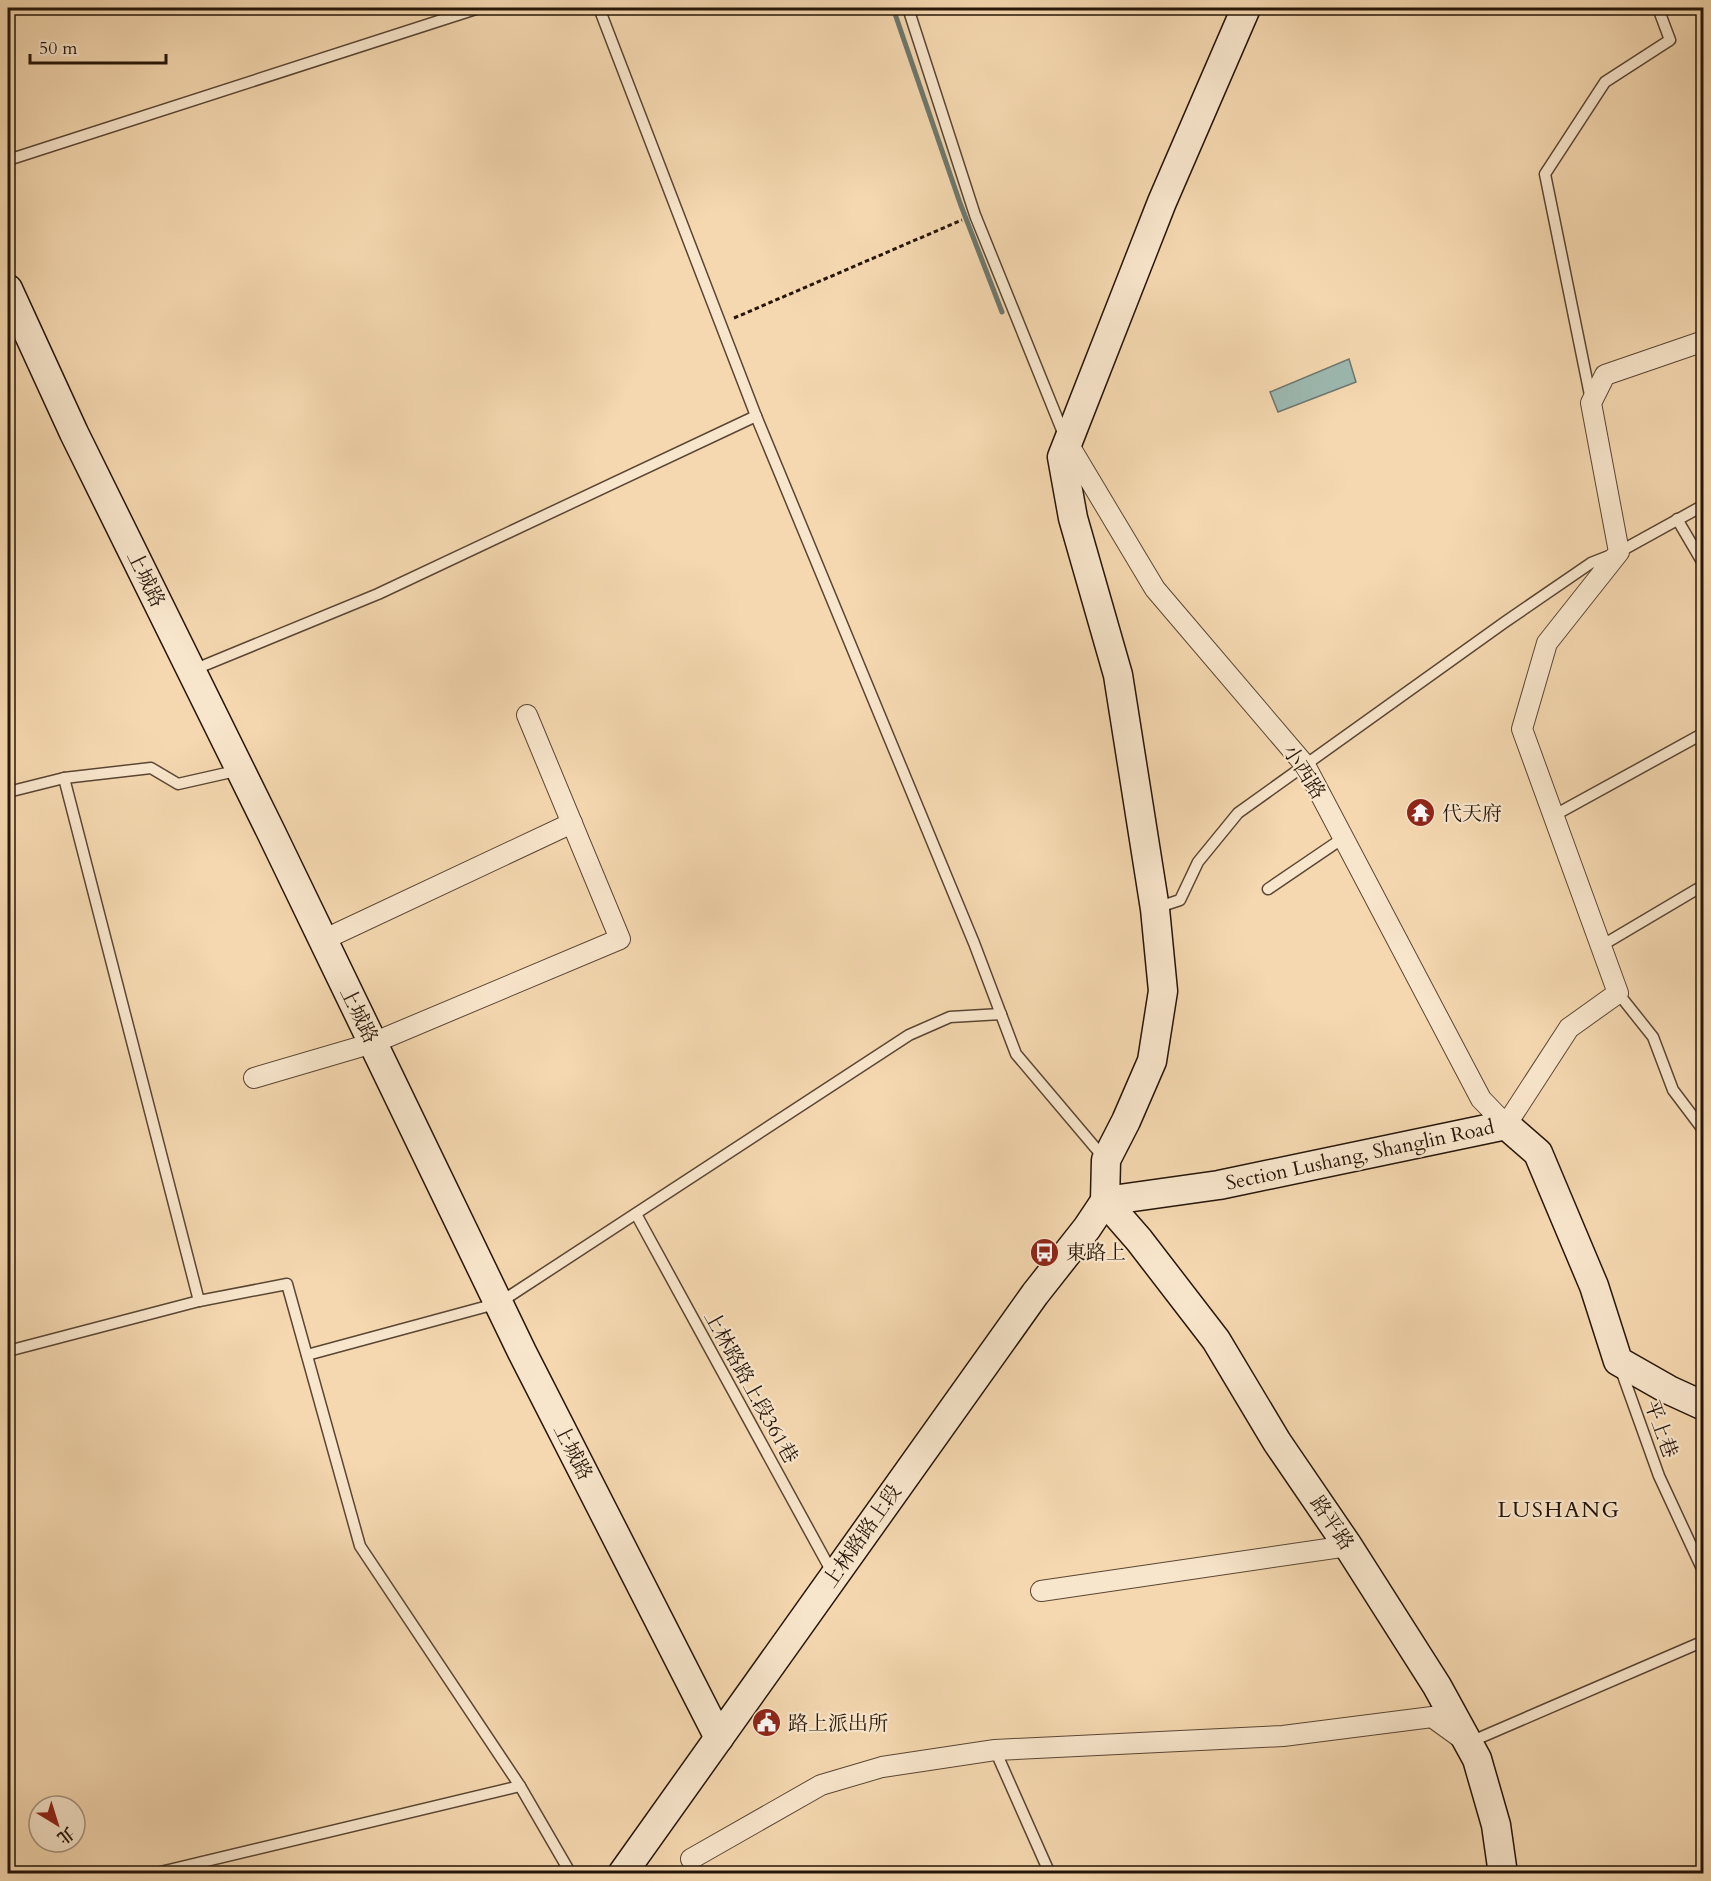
<svg xmlns="http://www.w3.org/2000/svg" width="1711" height="1881" font-family="Cardo,'Noto Serif TC',serif">
<style>
.water{fill:#9db9b1;stroke:#6d786e;stroke-width:1.5}
.lines{fill:none;stroke-linecap:round;stroke-linejoin:round}
.stream{stroke:#6d786e;stroke-width:5}
.lane-casing{stroke:#5a4633;stroke-width:13}
.street-casing{stroke:#5a4633;stroke-width:22}
.secondary-casing{stroke:#261609;stroke-width:31}
.path{stroke:#261609;stroke-width:3;stroke-dasharray:4.5 3;stroke-linecap:butt}
.lane{stroke:#f8e6cc;stroke-width:10}
.street{stroke:#f8e6cc;stroke-width:20}
.secondary{stroke:#f8e6cc;stroke-width:28}
.labels{text-anchor:middle;dominant-baseline:central;stroke-width:4.5;stroke-linejoin:round;paint-order:stroke}
.street-label{font-size:20px;fill:#261609;stroke:#f8e6cc}
.poi-label{font-size:20px;fill:#261609;stroke:#f8e6cc;text-anchor:start}
.quarter-label{font-size:22px;letter-spacing:1.5px;fill:#261609;stroke:#f8e6cc}
</style>
<rect width="100%" height="100%" fill="#f5d8b0"/>
<filter id="stains"><feTurbulence type="fractalNoise" baseFrequency=".00333" numOctaves="4"/><feColorMatrix values="0 0 0 0 .2 0 0 0 0 .09 0 0 0 0 .02 0 0 0 .5 -.17"/></filter>
<radialGradient id="worn" r=".72"><stop offset=".6" stop-color="#630" stop-opacity="0"/><stop offset="1" stop-color="#630" stop-opacity=".3"/></radialGradient>
<path class="water" d="M1349,359L1356,382L1278,412L1270,392Z"/>
<g class="lines">
<path class="stream" d="M893,8L960,203L1002,312"/>
<defs>
<g id="lane">
<path d="M599,8L756,416L974,943L1016,1054L1104,1158"/>
<path d="M908,8L975,215L1064,435"/>
<path d="M8,160L479,8"/>
<path d="M1591,400L1545,174L1605,82L1670,40L1658,8"/>
<path d="M1677,519L1704,565"/>
<path d="M193,670L378,594L756,416"/>
<path d="M64,778L199,1301L287,1284L360,1546L520,1786L571,1874"/>
<path d="M8,792L64,778L151,768L178,784L240,770"/>
<path d="M1553,816L1704,733"/>
<path d="M1268,889L1343,838"/>
<path d="M1156,908L1180,900L1198,862L1238,813L1505,622L1591,563L1619,552L1704,505"/>
<path d="M1601,946L1704,885"/>
<path d="M1618,993L1653,1037L1673,1090L1704,1131"/>
<path d="M636,1214L833,1574"/>
<path d="M8,1351L199,1301"/>
<path d="M307,1355L499,1303L909,1035L950,1017L1001,1014"/>
<path d="M1621,1370L1659,1476L1704,1573"/>
<path d="M1470,1742L1704,1641"/>
<path d="M995,1750L1050,1874"/>
<path d="M152,1874L520,1786"/>
</g>
<g id="street">
<path d="M1067,442L1155,589L1305,765L1481,1099L1506,1125L1569,1028L1618,993L1522,729L1547,643L1619,552L1591,403L1605,375L1704,341"/>
<path d="M323,940L572,823"/>
<path d="M254,1078L373,1043L620,939L527,715"/>
<path d="M1041,1591L1348,1546"/>
<path d="M691,1859L821,1785L882,1767L995,1750L1283,1736L1432,1717L1461,1738"/>
</g>
<g id="secondary">
<path d="M8,289L74,433L270,830L522,1352L719,1738"/>
<path d="M1105,1201L1106,1160L1126,1121L1152,1061L1163,991L1155,909L1118,675L1073,518L1062,457L1162,202L1246,8"/>
<path d="M1105,1201L1139,1240L1216,1340L1277,1442L1348,1546L1437,1686L1477,1759L1496,1825L1503,1874"/>
<path d="M622,1874L1035,1294L1087,1228L1105,1201L1219,1185L1506,1125L1538,1153L1594,1286L1618,1361L1669,1390L1704,1406"/>
</g>
</defs>
<use href="#lane" class="lane-casing"/>
<use href="#street" class="street-casing"/>
<use href="#secondary" class="secondary-casing"/>
<path class="path" d="M734,318L962,220"/>
<use href="#lane" class="lane"/>
<use href="#street" class="street"/>
<use href="#secondary" class="secondary"/>
</g>
<defs>
<symbol id="temple-disc" viewBox="-11 -11 22 22"><circle r="9.5" fill="#8f2418" stroke="#f8e6cc"/><path d="M0-6L5-2H3V0L6.5 2.5H4V6H1.5V3h-3V6H-4V2.5H-6.5L-3 0V-2H-5Z" fill="#fff"/></symbol>
<symbol id="bus-disc" viewBox="-11 -11 22 22"><circle r="9.5" fill="#8f2418" stroke="#f8e6cc"/><path d="M-5-6H5V4H4V6H2V4H-2V6H-4V4H-5ZM-3.5-4V0h7V-4ZM-3.5 1.2v1.5H-2V1.2ZM2 1.2v1.5H3.5V1.2Z" fill="#fff"/></symbol>
<symbol id="civic-disc" viewBox="-11 -11 22 22"><circle r="9.5" fill="#8f2418" stroke="#f8e6cc"/><path d="M-.6-6.5H3V-4.5H.6V-3L4-1V1h2V6H-6V1h2V-1L-.6-3ZM-1.2 2.5V6h2.4V2.5Z" fill="#fff"/></symbol>
</defs>
<g fill-rule="evenodd">
<use href="#temple-disc" x="1404" y="796" width="33" height="33"/>
<use href="#bus-disc" x="1028" y="1236" width="33" height="33"/>
<use href="#civic-disc" x="750" y="1706" width="33" height="33"/>
</g>
<g class="labels">
<g class="street-label">
<text transform="translate(146 579) rotate(64)">上城路</text>
<text transform="translate(1304 772) rotate(57)">小西路</text>
<text transform="translate(359 1015) rotate(64)">上城路</text>
<text transform="translate(1360 1155) rotate(-12)">Section Lushang, Shanglin Road</text>
<text transform="translate(751 1387) rotate(61)">上林路路上段361巷</text>
<text transform="translate(1661 1429) rotate(70)">平上巷</text>
<text transform="translate(573 1452) rotate(63)">上城路</text>
<text transform="translate(1332 1523) rotate(56)">路平路</text>
<text transform="translate(862 1536) rotate(-55)">上林路路上段</text>
</g>
<g class="poi-label">
<text x="1442" y="813">代天府</text>
<text x="1066" y="1252">東路上</text>
<text x="788" y="1723">路上派出所</text>
</g>
<g class="quarter-label">
<text x="1559" y="1510">LUSHANG</text>
</g>
</g>
<rect width="1711" height="1881" fill="none" stroke="#f5d8b0" stroke-width="30"/>
<rect x="9" y="9" width="1693" height="1863" fill="none" stroke="#261609" stroke-width="3"/>
<rect x="15" y="15" width="1681" height="1851" fill="none" stroke="#261609" stroke-width="1.5"/>
<g transform="translate(57 1824) rotate(142)"><circle r="28" fill="#f8e6cc" stroke="#a4937e" stroke-width="1.5"/>
<path d="M0-4.5L10 22L0 15L-10 22Z" fill="#8f2418"/>
<text y="-9" font-size="16" font-weight="bold" text-anchor="middle" fill="#261609">北</text>
</g>
<path d="M30 54v9h136v-9" fill="none" stroke="#261609" stroke-width="3"/>
<text x="39" y="54" font-size="18" fill="#261609" stroke="#f8e6cc" stroke-width="4.5" paint-order="stroke">50 m</text>
<rect width="100%" height="100%" filter="url(#stains)"/>
<rect width="100%" height="100%" fill="url(#worn)"/>
</svg>
